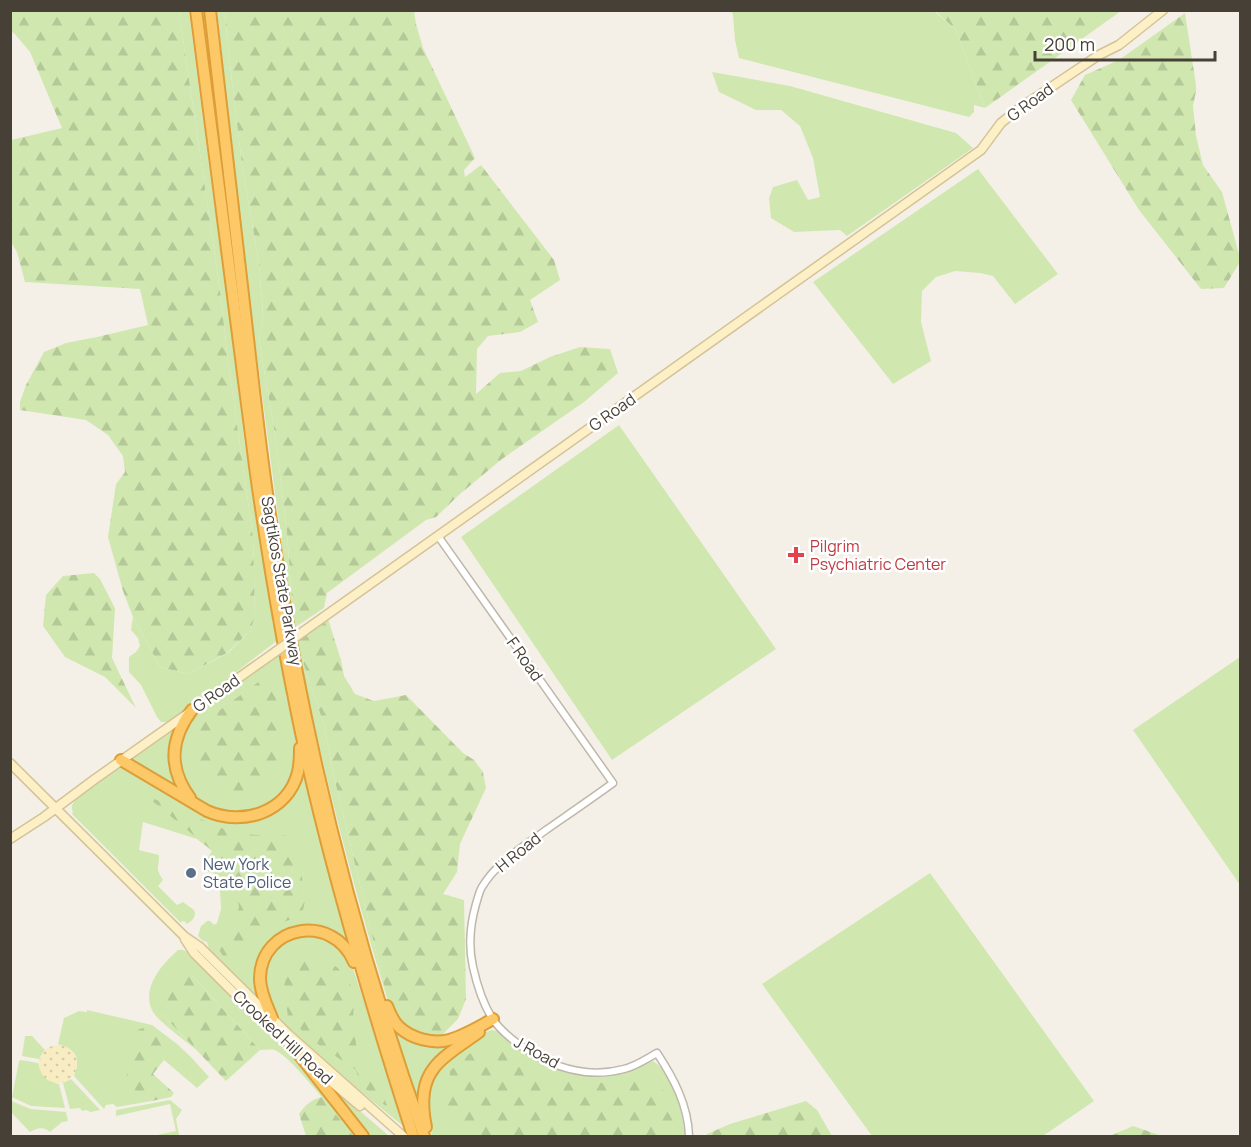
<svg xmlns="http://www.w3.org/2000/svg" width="1251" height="1147" font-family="Manrope,sans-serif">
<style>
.green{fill:#d0e8b0}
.forest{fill:url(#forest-firs)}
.sand{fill:url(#sand-dots)}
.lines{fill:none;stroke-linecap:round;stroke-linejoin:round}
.street-casing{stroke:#bfb7aa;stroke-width:9}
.secondary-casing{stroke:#d4c397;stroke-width:11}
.highway-casing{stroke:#dd9e38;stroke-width:14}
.street{stroke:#fff;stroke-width:6}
.secondary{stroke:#fef0c6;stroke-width:8}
.highway{stroke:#fdc968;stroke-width:10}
.secondary-bridge-casing{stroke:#d4c397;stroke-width:11;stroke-linecap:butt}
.secondary-bridge{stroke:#fef0c6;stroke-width:8}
.health-dot{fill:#e0444e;stroke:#fff;stroke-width:2}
.service-dot{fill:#5c6f8a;stroke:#fff;stroke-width:2}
.labels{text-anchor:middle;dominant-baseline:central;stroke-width:5;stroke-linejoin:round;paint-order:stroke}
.street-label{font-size:16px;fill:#474036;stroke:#fff}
.health-label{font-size:16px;fill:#be3a42;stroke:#fff;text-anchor:start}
.service-label{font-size:16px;fill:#4e5e75;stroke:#fff;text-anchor:start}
</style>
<defs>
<pattern id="forest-firs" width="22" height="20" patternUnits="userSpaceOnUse" patternTransform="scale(1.5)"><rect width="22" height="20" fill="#d0e8b0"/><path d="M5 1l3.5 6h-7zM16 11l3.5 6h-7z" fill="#b4c898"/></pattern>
<pattern id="sand-dots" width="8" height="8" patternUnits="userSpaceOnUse" patternTransform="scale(1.5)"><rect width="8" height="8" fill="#f8ecc3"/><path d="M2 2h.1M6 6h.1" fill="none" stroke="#d6cba8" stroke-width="1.8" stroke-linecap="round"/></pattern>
</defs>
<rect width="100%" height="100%" fill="#f4f0e7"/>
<g class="green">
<path d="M179,11H189L212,189L231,320L244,439L275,620L272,621L278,640L210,692L168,722H161L157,717L141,685L129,672V657L136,652L140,646L138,638L131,630L133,617L160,667L188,674L228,653L251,630L255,614L253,537L228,361L220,290Z"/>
<path d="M200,11H207L218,104L211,105Z"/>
<path d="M217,11H225L227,39L242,165L259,263L263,314L259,340L275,434L287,533L294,628L293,629L246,274Z"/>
<path d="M731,11H934L956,30L985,108L974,105V112L969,117L739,58L735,40L733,15Z"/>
<path d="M712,72L790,86L956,133L973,148L847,236L840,230L794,232L771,218L769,198L773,187L797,180L808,200L820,197L813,158L800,126L781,110H756L719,92Z"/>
<path d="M978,169L1058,274L1015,304L993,276L980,273L955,271L936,277L922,291L921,322L931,361L893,384L813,282Z"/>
<path d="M619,425L776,649L612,760L461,537Z"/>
<path d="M296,641L324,725L335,781L387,998C351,880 321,761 296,641Z"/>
<path d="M281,651L286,676V696L293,722L297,751L295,771L279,797L251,812H221L197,800L181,778L177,758L179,737L199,710Z"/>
<path d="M1240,657V885L1133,730Z"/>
<path d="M176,725L180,790L128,759Z"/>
<path d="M303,765L352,948L338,936L322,927L301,926L271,941L261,999L258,1000L209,949L207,942L203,941L198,936L201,926L207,921H210L214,925L217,923L221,909L220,890L216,886L219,875L203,870L204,863L212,851L197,839L143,822L139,850L159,855C159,869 155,867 163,880L158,886L177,905L183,902L194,910L195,913C195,918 191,922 186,924V922L182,921L181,923L72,814L73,812C71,808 71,805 75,801L74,799L119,768L124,767L221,819L267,814Z"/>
<path d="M930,873L1094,1101L1043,1136H872L762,984Z"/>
<path d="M303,933L322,935L340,945L351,962L408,1136H406L403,1126L321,1059L284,1024L273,1010L265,990L263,971L271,953L284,940Z"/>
<path d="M178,950H183L188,952L300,1065L328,1097L359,1136H353C341,1121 289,1053 274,1050C270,1049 265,1050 260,1050L191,974L161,1013L196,1050C186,1041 159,1022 153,1012C140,989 162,964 178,950Z"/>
<path d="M87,1010L152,1025L177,1044L191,1057L209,1077L197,1088L164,1060L163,1057L130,1049C126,1081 124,1083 152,1101L117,1107L113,1104L106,1105L104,1109L74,1076C81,1057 76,1050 58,1044L64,1018L79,1011L87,1012Z"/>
<path d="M389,1018L456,1042L443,1053L419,1108Z"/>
<path d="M492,1030L500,1032L539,1061L564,1072L593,1077L630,1070L653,1061C676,1075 682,1113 685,1136H432C424,1110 424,1078 447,1059C458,1049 472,1041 485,1032Z"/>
<path d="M25,1036H32L45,1050L39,1059L22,1056Z"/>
<path d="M21,1060L38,1063L39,1066L55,1083L59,1084L65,1108L31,1106L12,1097L19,1061Z"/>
<path d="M71,1079L100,1110L91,1112L86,1110L82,1111L80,1108L70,1109L63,1083Z"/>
<path d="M328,1087H332L389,1136H366Z"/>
<path d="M170,1100L182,1110L176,1119L179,1135L178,1136H152L176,1131L170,1104L116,1116V1110Z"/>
<path d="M11,1101L31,1109L66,1112L68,1121L62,1122L50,1132C43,1126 37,1128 30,1132L11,1112Z"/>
</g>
<g class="forest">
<path d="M11,10L179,11L220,290L228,361L253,537L255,614L251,630L227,653L188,674L160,667L133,617L123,591L108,537L116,484L125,472L123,456L108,435L86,420L20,410V402L26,385L44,352L66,343L97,337L148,325L140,289L25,282L17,252L11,242V140L62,128L30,52L14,33L11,32Z"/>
<path d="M225,11H414L416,24L423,48L475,158L464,170L465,177L481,165L554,260L560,280L530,300L538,322L520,332L488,336L477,349L476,394L500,373L521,371L550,357L580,347L610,349L618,373L584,402L502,459L460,494L436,517L426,520L327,593L324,608L294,628L287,533L275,434L259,340L263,314L259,263L242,165L227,39Z"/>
<path d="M935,11H1121L985,108L956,30Z"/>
<path d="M1185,13L1196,85V91L1193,106L1196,136L1203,165L1222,192L1240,258V262L1224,288L1201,289L1139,210L1071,100L1085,75L1119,60Z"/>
<path d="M94,573L100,579L115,608L112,658L136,708L105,677L65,657L43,626L46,595L63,576Z"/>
<path d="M328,619L341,660L344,676L355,694L374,701L406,695L463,753L474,760L483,772L486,788L460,844L457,872L443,894L464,900L466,999L458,1019L438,1039L414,1034L395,1018L387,998L335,781L324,725L296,641Z"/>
<path d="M275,670L283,724L282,749L276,764L258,784L240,792L214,790L205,780L192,753L201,724Z"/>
<path d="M145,795L231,832L257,835L279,834L297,838L305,900L303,910L294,918L272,927L260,943L237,960L224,958L212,937L233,928L239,907L236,880L221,858Z"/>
<path d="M324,959L338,968L354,990L353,1024L357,1050L372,1068L388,1108L361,1085L356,1070L312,1040L288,1017L284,986L289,968L307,960Z"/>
<path d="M190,973L260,1050L226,1081L161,1013L162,995L175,983Z"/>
<path d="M144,1028C152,1031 165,1043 167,1052L163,1057L164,1060L153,1074L174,1093L171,1097L152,1101C145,1096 133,1092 129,1084C124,1073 129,1043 136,1033C138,1029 139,1029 144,1028Z"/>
<path d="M510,1046L530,1066L548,1076L575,1084L652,1080L670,1096L676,1136H462L448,1106L450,1071L475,1049Z"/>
<path d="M322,1097L353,1136H306L299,1114C305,1105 312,1099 322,1097Z"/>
<path d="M806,1101L817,1110L832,1136H706L707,1134L730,1124Z"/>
<path d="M1133,1126L1162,1136H1110Z"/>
</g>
<circle class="sand" cx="58" cy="1064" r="19"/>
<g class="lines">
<defs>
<path id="street" d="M438,536L613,783C591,799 569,814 546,830C523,847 497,862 482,887C479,892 478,898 476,904C470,925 468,945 473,967C477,985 482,1002 492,1018C499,1029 510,1038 521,1046C551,1067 587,1079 624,1069C636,1066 646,1059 657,1053C674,1079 688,1105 689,1136"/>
<g id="secondary">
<path d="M304,631L981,150L1001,123L1017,110L1099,55L1119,45L1163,10"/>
<path d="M10,763L184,936L200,947L288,1034L403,1136"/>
<path d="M10,839L44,817L95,779L271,655"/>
<path d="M185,939L194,953L250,1009L301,1055"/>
<path d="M310,1064L360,1106"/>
</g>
<g id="highway">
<path d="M196,10L256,474C271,579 289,683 313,787C341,905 376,1021 413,1136"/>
<path d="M210,10C221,102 231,194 242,286C253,382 263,477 279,572C310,764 359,954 424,1136"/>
<path d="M121,760L207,811C243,827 288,812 298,772C300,764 300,756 300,748"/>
<path d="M190,798C168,768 170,739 192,710"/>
<path d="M387,1006C390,1014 394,1022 399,1027C412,1039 433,1044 449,1040C464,1036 479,1027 493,1019"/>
<path d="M272,1018C267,1006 260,992 260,978C261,925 333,912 354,962"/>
<path d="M297,1052L363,1136"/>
<path d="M426,1127C422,1108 421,1084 434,1068C443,1055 466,1042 479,1032"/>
</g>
</defs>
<use href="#street" class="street-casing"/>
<use href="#secondary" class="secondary-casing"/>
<use href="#highway" class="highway-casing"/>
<use href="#street" class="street"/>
<use href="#secondary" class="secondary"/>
<use href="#highway" class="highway"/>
<defs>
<path id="secondary-bridge" d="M271,655L304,631"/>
</defs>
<use href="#secondary-bridge" class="secondary-bridge-casing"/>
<use href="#secondary-bridge" class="secondary-bridge"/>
</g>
<path class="health-dot" d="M793 546h6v6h6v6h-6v6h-6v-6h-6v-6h6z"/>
<circle class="service-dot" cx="191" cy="873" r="6"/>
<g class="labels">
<g class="street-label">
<text transform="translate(1030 102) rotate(-36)">G Road</text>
<text transform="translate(612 412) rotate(-35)">G Road</text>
<text transform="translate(282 581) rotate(80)">Sagtikos State Parkway</text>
<text transform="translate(525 659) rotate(55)">F Road</text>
<text transform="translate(216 693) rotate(-35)">G Road</text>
<text transform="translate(518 852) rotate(-39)">H Road</text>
<text transform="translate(283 1037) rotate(43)">Crooked Hill Road</text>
<text transform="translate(537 1052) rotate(29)">J Road</text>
</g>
<g class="health-label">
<text x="810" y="546">Pilgrim<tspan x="810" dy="18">Psychiatric Center</tspan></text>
</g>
<g class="service-label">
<text x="203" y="864">New York<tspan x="203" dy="18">State Police</tspan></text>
</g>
</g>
<rect width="1251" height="1147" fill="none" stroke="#474036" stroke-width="24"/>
<path d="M1035 51v9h180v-9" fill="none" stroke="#474036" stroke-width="3"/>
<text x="1044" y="51" font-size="18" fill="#474036" stroke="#ffffff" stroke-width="4.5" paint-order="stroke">200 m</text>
</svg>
